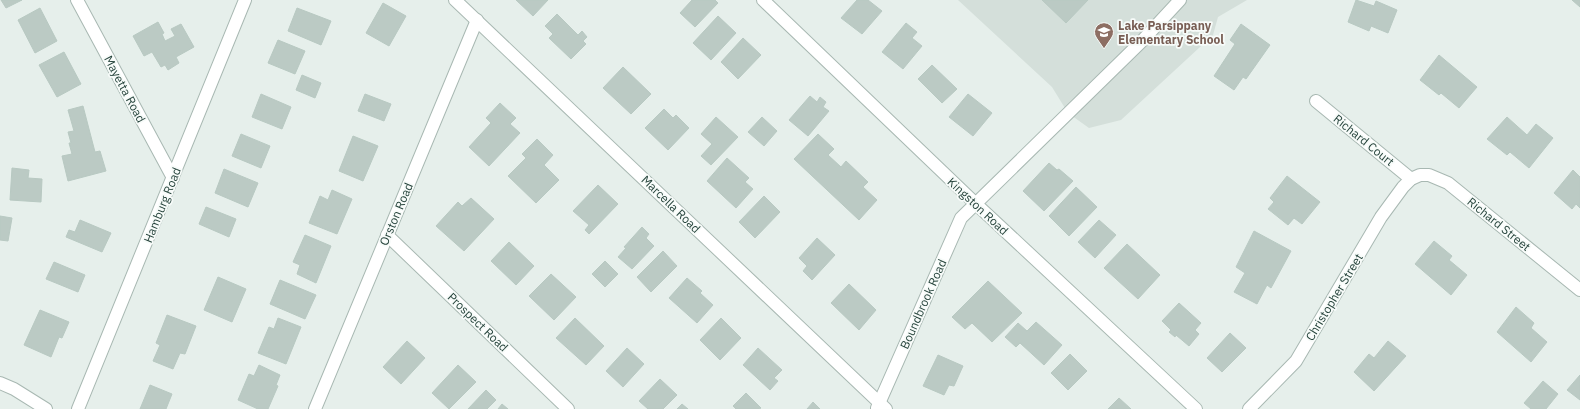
<svg xmlns="http://www.w3.org/2000/svg" width="1580" height="409" font-family="'IBM Plex Sans',sans-serif">
<style>
.built{fill:#d4dfda}
.building{fill:#bbcac4;stroke:#b8c9c2}
.lines{fill:none;stroke-linecap:round;stroke-linejoin:round}
.minor-casing{stroke:#a8b8b2;stroke-width:14}
.minor{stroke:#fff;stroke-width:12}
.labels{text-anchor:middle;dominant-baseline:central;stroke-width:3.5;stroke-linejoin:round;paint-order:stroke}
.education-label{font-size:12px;font-weight:bold;fill:#785e54;stroke:#f7fbf9;text-anchor:start}
.street-label{font-size:12px;fill:#24423a;stroke:#f7fbf9}
</style>
<rect width="100%" height="100%" fill="#e6efeb"/>
<path class="built" d="M958,0H1247L1218,17L1213,35L1121,120L1089,128L1068,113L1052,87Z"/>
<g class="building">
<path d="M1,0H22L6,8Z"/>
<path d="M516,0H548L533,16Z"/>
<path d="M692,0H715L718,3L695,27L680,13Z"/>
<path d="M857,0H868L882,11L862,34L841,18Z"/>
<path d="M1042,0H1088L1066,23Z"/>
<path d="M1356,0L1374,6L1376,1L1397,10L1388,33L1371,26L1369,31L1348,22Z"/>
<path d="M1572,0H1580V7Z"/>
<path d="M383,3L406,16L389,46L366,33Z"/>
<path d="M40,8L57,41L35,53L18,20Z"/>
<path d="M297,8L331,21L321,45L288,31Z"/>
<path d="M557,14L578,35L582,31L587,37L583,41L586,44L571,59L549,38L553,34L545,26Z"/>
<path d="M718,16L736,33L711,60L693,43Z"/>
<path d="M158,22L164,33L162,34L165,41L175,36L171,29L181,24L194,47L176,57L179,63L168,70L165,65L161,67L152,52L144,56L133,36Z"/>
<path d="M906,23L917,32L912,38L922,46L903,69L882,52Z"/>
<path d="M1241,24L1270,45L1246,79L1243,77L1234,90L1214,76L1235,44L1230,40Z"/>
<path d="M743,38L761,55L738,79L721,62Z"/>
<path d="M278,40L305,51L295,74L268,63Z"/>
<path d="M64,52L81,84L57,97L39,65Z"/>
<path d="M1439,55L1477,87L1459,108L1441,93L1439,95L1420,80Z"/>
<path d="M932,65L957,89L942,103L918,79Z"/>
<path d="M623,67L651,94L631,114L603,88Z"/>
<path d="M302,75L321,83L315,98L296,90Z"/>
<path d="M261,94L291,107L282,129L252,117Z"/>
<path d="M365,94L391,104L384,121L358,111Z"/>
<path d="M968,94L992,113L973,136L949,117Z"/>
<path d="M810,96L817,102L820,97L826,102L823,107L829,111L808,136L789,120Z"/>
<path d="M500,103L516,118L510,124L520,133L489,166L469,147L491,123L486,118Z"/>
<path d="M83,106L95,152L100,151L106,171L68,181L62,156L72,154L69,143H71L68,132L74,131L68,110Z"/>
<path d="M664,109L673,118L676,115L689,128L668,150L645,128Z"/>
<path d="M716,117L738,137L711,165L701,156L712,144L701,134Z"/>
<path d="M762,117L777,131L764,146L748,132Z"/>
<path d="M1507,117L1527,135L1536,124L1553,138L1529,168L1510,152L1507,155L1487,139Z"/>
<path d="M241,134L270,146L261,168L232,156Z"/>
<path d="M818,134L834,149L828,155L841,167L846,161L868,182L863,187L877,200L859,220L794,159Z"/>
<path d="M353,136L378,146L363,181L339,171Z"/>
<path d="M537,139L553,155L544,165L559,180L536,203L508,176L526,158L522,154Z"/>
<path d="M727,158L749,178L745,182L753,189L736,208L707,181Z"/>
<path d="M1049,163L1057,170L1059,169L1073,181L1044,211L1023,191Z"/>
<path d="M12,168L29,170L28,178L42,179L41,202L10,200Z"/>
<path d="M224,169L258,183L248,207L215,193Z"/>
<path d="M1573,170L1580,177V208L1576,204L1572,209L1554,193Z"/>
<path d="M1287,176L1320,202L1302,224L1294,218L1288,225L1268,209L1274,202L1270,198Z"/>
<path d="M598,185L618,204L589,234L585,230L589,225L573,211Z"/>
<path d="M1076,187L1097,207L1069,236L1049,216Z"/>
<path d="M332,190L352,199L337,234L309,223L320,196L328,200Z"/>
<path d="M764,196L780,212L755,238L739,222Z"/>
<path d="M471,198L494,219L464,251L436,226L458,202L462,206Z"/>
<path d="M206,207L236,219L229,237L199,224Z"/>
<path d="M0,216L12,218L8,241L0,240Z"/>
<path d="M80,220L111,233L102,252L66,237L69,230L75,232Z"/>
<path d="M1099,220L1116,235L1095,258L1078,242Z"/>
<path d="M642,227L649,234L646,238L654,246L632,269L618,257L626,248L624,247Z"/>
<path d="M1254,231L1291,251L1271,288L1267,285L1257,304L1234,292L1245,273L1236,267Z"/>
<path d="M305,235L331,246L316,283L297,274L300,265L293,262Z"/>
<path d="M817,238L835,255L812,280L803,271L807,266L799,258Z"/>
<path d="M1434,241L1452,256L1449,260L1467,275L1451,295L1415,264Z"/>
<path d="M509,242L534,266L516,285L491,261Z"/>
<path d="M1127,244L1160,275L1138,299L1104,268Z"/>
<path d="M663,251L677,266L651,292L637,277Z"/>
<path d="M605,261L618,274L605,287L592,274Z"/>
<path d="M54,262L85,275L78,292L46,279Z"/>
<path d="M551,274L576,297L554,320L529,296Z"/>
<path d="M218,277L246,289L232,322L204,310Z"/>
<path d="M687,278L702,291L700,293L713,305L697,323L669,298Z"/>
<path d="M280,280L316,295L305,319L270,304Z"/>
<path d="M988,281L1022,313L992,342L972,323L965,329L952,317Z"/>
<path d="M849,284L876,310L859,330L831,303Z"/>
<path d="M1179,303L1201,323L1195,330L1199,334L1189,346L1176,335L1175,337L1169,332L1171,330L1162,321Z"/>
<path d="M1516,307L1534,323L1531,328L1547,342L1531,362L1497,332Z"/>
<path d="M40,310L69,322L62,338L59,337L51,357L24,345Z"/>
<path d="M167,315L196,326L185,354L180,353L173,369L153,361L160,345L156,343Z"/>
<path d="M278,318L301,327L286,364L258,353L269,327L274,329Z"/>
<path d="M575,318L604,346L586,365L556,338Z"/>
<path d="M721,318L741,338L720,360L700,340Z"/>
<path d="M1036,322L1062,345L1044,365L1020,343L1016,347L1005,337L1018,323L1027,331Z"/>
<path d="M1230,333L1246,348L1222,372L1207,358Z"/>
<path d="M407,341L425,358L401,384L383,367Z"/>
<path d="M1388,341L1406,356L1374,391L1354,372L1369,354L1374,358Z"/>
<path d="M627,348L644,364L623,387L606,371Z"/>
<path d="M758,348L782,370L774,378L778,381L770,390L743,365Z"/>
<path d="M1070,354L1087,371L1068,390L1051,373Z"/>
<path d="M938,355L963,366L954,386L949,385L944,395L923,386Z"/>
<path d="M259,365L280,375L276,385L278,386L268,409H258L238,400L249,374L254,376Z"/>
<path d="M458,365L476,382L449,409L432,393Z"/>
<path d="M1580,375V400L1567,390Z"/>
<path d="M660,379L677,395L663,409H648L639,401Z"/>
<path d="M1543,381L1558,394L1546,409H1531L1524,403Z"/>
<path d="M150,385L172,394L166,409H140Z"/>
<path d="M486,390L496,400L487,409H468Z"/>
<path d="M746,393L761,408L759,409H736L733,406Z"/>
<path d="M1119,398L1131,409H1108Z"/>
<path d="M813,402L820,409H807Z"/>
<path d="M502,404L508,409H498Z"/>
<path d="M682,404L688,409H677Z"/>
</g>
<g class="lines">
<defs>
<g id="minor">
<path d="M77,0L173,178"/>
<path d="M455,0L886,409"/>
<path d="M763,0L976,204L1196,409"/>
<path d="M1316,101L1411,179"/>
<path d="M387,235L568,409"/>
<path d="M0,383L14,389L46,409"/>
<path d="M877,408L961,218L1141,42L1180,0"/>
<path d="M78,409L245,0"/>
<path d="M315,409L477,20"/>
<path d="M1249,409L1296,361L1381,217L1403,187L1411,179L1420,175H1429L1448,183L1580,290"/>
</g>
</defs>
<use href="#minor" class="minor-casing"/>
<use href="#minor" class="minor"/>
</g>
<defs>
<symbol id="school-pin" viewBox="-11 -11 22 30"><path d="M0 17L-7.5 6A9.5 9.5 0 1 1 7.5 6Z" fill="#8d6e63" stroke="#f7fbf9"/><path d="M0-5L7-2L0 1L-7-2ZM-4 1L0 2.5L4 1V4Q0 6-4 4Z" fill="#fff"/></symbol>
</defs>
<g fill-rule="evenodd">
<use href="#school-pin" x="1093" y="21" width="22" height="30"/>
</g>
<g class="labels">
<g class="education-label">
<text x="1118" y="25">Lake Parsippany<tspan x="1118" dy="14">Elementary School</tspan></text>
</g>
<g class="street-label">
<text transform="translate(125 89) rotate(62)">Mayetta Road</text>
<text transform="translate(1364 140) rotate(39)">Richard Court</text>
<text transform="translate(671 204) rotate(44)">Marcella Road</text>
<text transform="translate(162 205) rotate(-68)">Hamburg Road</text>
<text transform="translate(978 206) rotate(43)">Kingston Road</text>
<text transform="translate(396 214) rotate(-67)">Orston Road</text>
<text transform="translate(1499 224) rotate(39)">Richard Street</text>
<text transform="translate(1334 297) rotate(-59)">Christopher Street</text>
<text transform="translate(923 304) rotate(-66)">Boundbrook Road</text>
<text transform="translate(478 322) rotate(44)">Prospect Road</text>
</g>
</g>
</svg>
